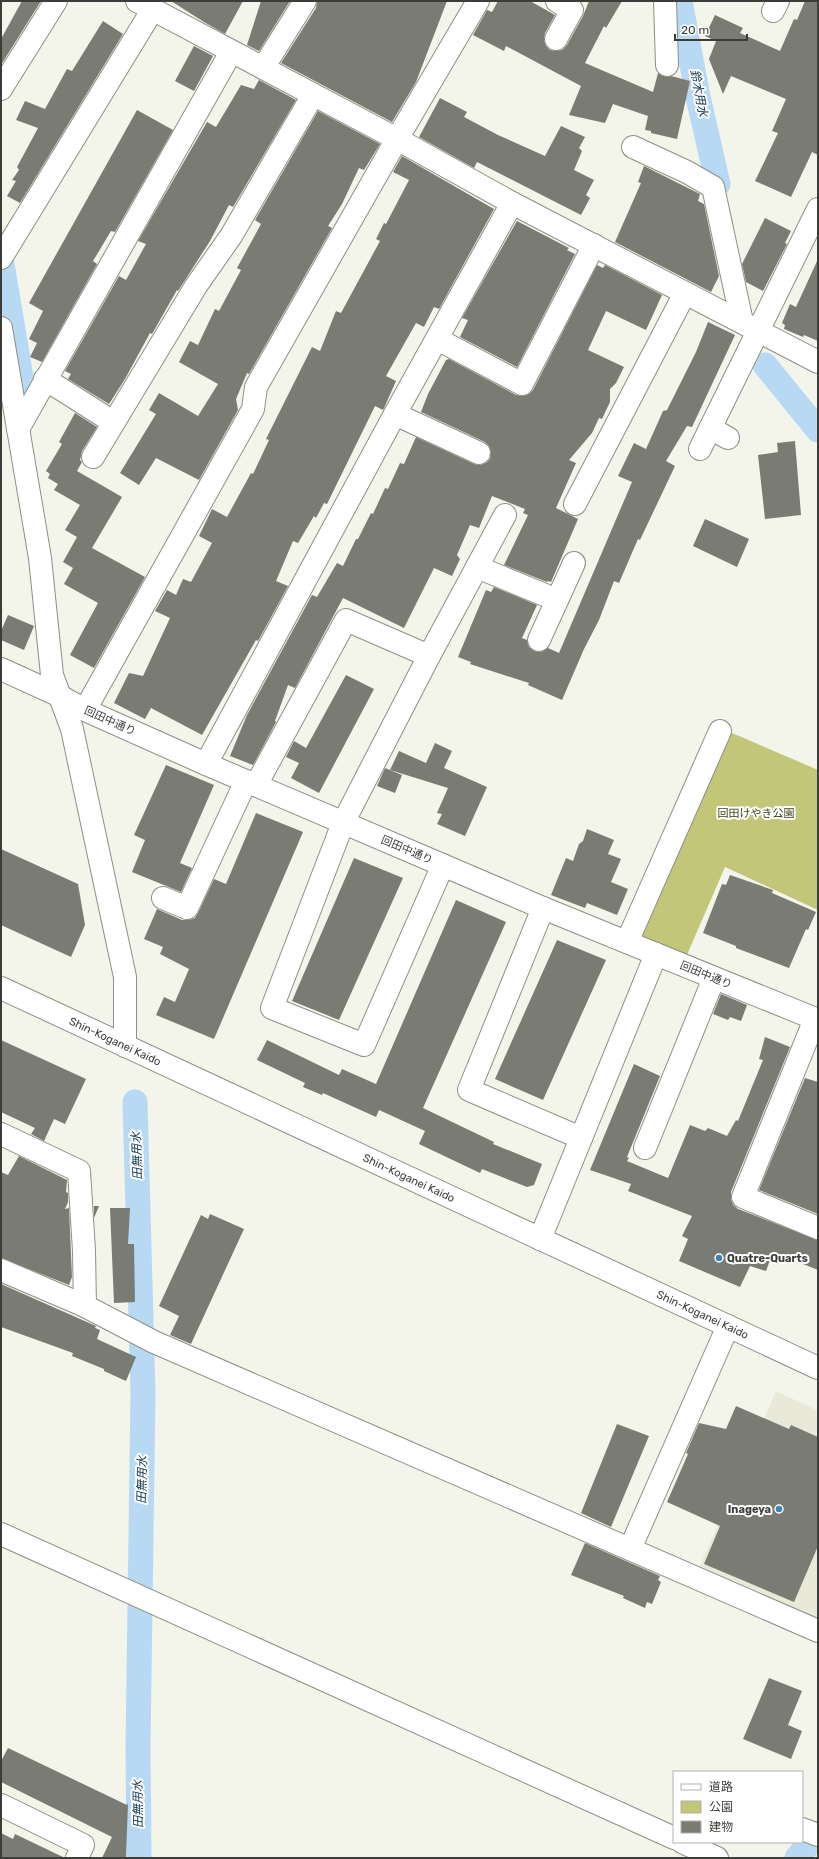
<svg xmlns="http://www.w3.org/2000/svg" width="819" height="1859" font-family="Rubik,'Noto Sans JP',sans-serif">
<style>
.built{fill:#e8e9d8}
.green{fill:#c1c678}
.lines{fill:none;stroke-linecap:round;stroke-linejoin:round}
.stream{stroke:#b7d9f4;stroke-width:7}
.canal{stroke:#b7d9f4;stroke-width:25}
.building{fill:#7a7b72}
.minor-casing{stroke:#8e8f85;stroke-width:24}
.major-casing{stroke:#8e8f85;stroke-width:24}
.minor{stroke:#fff;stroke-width:22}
.major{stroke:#fff;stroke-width:22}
.poi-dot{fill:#3a84b8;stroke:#fff;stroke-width:1.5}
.labels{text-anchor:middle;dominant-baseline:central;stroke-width:4;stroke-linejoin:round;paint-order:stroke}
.street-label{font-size:11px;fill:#3c3c38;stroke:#fff}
.park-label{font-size:11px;fill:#3e4014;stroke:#fff}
.poi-label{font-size:11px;font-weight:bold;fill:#3c3c38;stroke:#fff;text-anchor:start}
.water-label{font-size:12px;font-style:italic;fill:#0d354f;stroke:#fff}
</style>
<rect width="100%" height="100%" fill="#f3f4ea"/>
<path class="built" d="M776,1391L818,1411V1619L699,1568Z"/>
<path class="green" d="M725,730L818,770V910L725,867L686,957L645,942L639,935Z"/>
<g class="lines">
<path class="stream" d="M756,354L765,365"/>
<g class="canal">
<path d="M680,1L698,97L718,184"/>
<path d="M1,258L22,383"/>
<path d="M765,365L818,430"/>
<path d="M135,1102L143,1393L138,1747L139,1858"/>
<path d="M797,1858L818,1833"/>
</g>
</g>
<g class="building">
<path d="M22,1H41L1,65V39Z"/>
<path d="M171,1H243L225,34L204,22Z"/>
<path d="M261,1H290L259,51L247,45Z"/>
<path d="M317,1H447L416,82L392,122L281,63L316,8Z"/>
<path d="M498,1H530L555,15L545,33L544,40L546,46L550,50L556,51L562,50L567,45L583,16L589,1H622L606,28L604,26L585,63L653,92L658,73L667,77L671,76L690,81L677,139L651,133V131L645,130L648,116L613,104L605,123L569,115L581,86L506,46L504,51L473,35L487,10L492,12Z"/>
<path d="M805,1H818V155L812,152L791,197L755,181L778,133L772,131L786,99L731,76L723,94L709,59L716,41L705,36L715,15L743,28L740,33L780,51L794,19L797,20Z"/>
<path d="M103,21L123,34L20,203L7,196L16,181L12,180L19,170L17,167L38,128L16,120L25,101L45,109L67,69L72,71Z"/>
<path d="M194,46L213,56L194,91L175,81Z"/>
<path d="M259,80L296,100L233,207L229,205L210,241L178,291L177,290L152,334L150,333L125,379L109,404L68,379L71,374L65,371L119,276L126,280L146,244L138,241L207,122L216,127L241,85L254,89Z"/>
<path d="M440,98L467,112L464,117L498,135L545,156L561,126L585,137L579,148L582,151L574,170L594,180L586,195L590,198L581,215L477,162L474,168L419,137Z"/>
<path d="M137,110L173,130L115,232L111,231L93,261L97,264L42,362L30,357L37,343L29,339L43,311L29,303Z"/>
<path d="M318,111L380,144L364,170L359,168L342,204L328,226L332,228L249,374L247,373L236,399L238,410L199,480L156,458L139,485L120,473L156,414L149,410L159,393L198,416L218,384L179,362L190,341L198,345L215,309L219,311L241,270L237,268L261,224L255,220Z"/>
<path d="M402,156L494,209L439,309L434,307L424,327L416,323L386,376L396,381L385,406L383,410L375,406L327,504L324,503L316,518L314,516L298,543L293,541L276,581L288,586L258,641L256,640L202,735L151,708L145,719L114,703L129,673L143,676L170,618L155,611L167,590L176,595L183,579L191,582L212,543L199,536L212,509L227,517L251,473L253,474L269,440L266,439L312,347L320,351L336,311L341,313L380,241L376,239L384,223L386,224L409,180L393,172Z"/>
<path d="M644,166L700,194L698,201L704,204L719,276L711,292L615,242L641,183L638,182Z"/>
<path d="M765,218L791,231L785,243L787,244L763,291L746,282L742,264Z"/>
<path d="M517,221L569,248L567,250L575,254L517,367L460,337L468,320L462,318Z"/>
<path d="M818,259V341L804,335L803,337L784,329L785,325L782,323L790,304L796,307Z"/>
<path d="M597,265L603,268L605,265L662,295L646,330L606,311L588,350L624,367L616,383L610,389V402L602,419L599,418L592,433L569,460L576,463L556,508L578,519L551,582L548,581L547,582L504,565L528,515L523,513L525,509L492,496L479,528L470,525L457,555L460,559L452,576L434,568L404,628L343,598L295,688L288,685L275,721L276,722L253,765L230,756L247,715L312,595L317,597L337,563L343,566L356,539H358L371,513L373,514L385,488L388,489L400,463L404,464L416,437L474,464L480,465L486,463L490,459L491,452L489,446L485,442L421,412L428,394L446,360L449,359L516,395L523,396L529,394L533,390Z"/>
<path d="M708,322L735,335L692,427L687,426L666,461L675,466L640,540L638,539L619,583L614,581L599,620L584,649L562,700L528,685L529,683L470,664L471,662L458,657L486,590L491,592L494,587L537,605L522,638L527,640L529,647L534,651L541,652L548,648L559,653L632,482L618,476L634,443L646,449L663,411L667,410L696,352Z"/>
<path d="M75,413L97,427L82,451L80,460L82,462L77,471L122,497L92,548L145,577L94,668L70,655L98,603L64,584L73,568L63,562L77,537L65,530L80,505L54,490L58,484L48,478L50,474L46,471L62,444L59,442Z"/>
<path d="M795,441L801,515L765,519L758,455L778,452L777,443Z"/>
<path d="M705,519L749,539L737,567L693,546Z"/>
<path d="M8,615L34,626L24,650L1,640V631Z"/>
<path d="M346,675L374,689L319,793L291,778L299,763L286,757L294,741L306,748Z"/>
<path d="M435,743L452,751L444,768L487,787L465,836L437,824L442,814L437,813L448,788L390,770L399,751L426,763Z"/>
<path d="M166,765L214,785L180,863L192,868L181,892L132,872L145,840L134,835Z"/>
<path d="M385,768L402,775L395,793L377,786Z"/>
<path d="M256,813L303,832L214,1039L156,1015L164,997L175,1002L189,969L160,954L163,947L144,939L157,909L182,920H189L195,918L198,913L214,879L226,884Z"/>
<path d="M587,829L614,840L608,854L621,859L611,882L628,889L617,915L587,903L585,908L551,895L566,858L573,861L579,844L583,841Z"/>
<path d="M1,849L78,884L85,925L71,957L1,925Z"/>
<path d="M354,858L403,878L339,1020L292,1001Z"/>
<path d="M730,875L773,890L772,893L816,912L808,930L806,929L789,968L736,948V946L703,933L722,884L726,885Z"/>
<path d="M456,900L506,922L423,1108L494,1142L493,1144L542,1164L534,1185L527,1187L482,1169L480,1173L419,1144L425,1131L379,1110L376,1117L323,1093L322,1095L303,1087L305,1083L257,1060L267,1040L339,1075L342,1069L376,1084Z"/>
<path d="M557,940L606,960L543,1100L495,1079Z"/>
<path d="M721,994L747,1005L741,1021L730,1017L728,1020L713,1014Z"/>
<path d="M765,1037L790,1047L731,1192V1199L733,1205L738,1209L818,1240V1270L773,1252L766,1271L750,1266L740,1287L679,1261L688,1239L682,1236L692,1216L628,1191L631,1184L590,1170L634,1064L660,1076L627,1157L629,1158L627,1161L668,1178L690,1125L705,1131L708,1128L727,1136L736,1120L738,1121L763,1060L759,1059Z"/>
<path d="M1,1040L86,1079L65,1124L54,1119L44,1141L31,1134L35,1128L1,1112Z"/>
<path d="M805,1078L818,1082V1214L759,1190Z"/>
<path d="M19,1156L67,1180L66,1192L68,1193V1202L65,1209L69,1208L72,1277L69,1285L1,1258V1172L8,1175Z"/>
<path d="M94,1206H99L94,1218Z"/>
<path d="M110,1208H130L128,1244H134L135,1302L114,1303Z"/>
<path d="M210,1214L244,1229L191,1344L170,1335L179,1316L159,1306L201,1215L208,1219Z"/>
<path d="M1,1284L96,1326L95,1328L100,1330L97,1339L136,1357L126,1381L104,1371V1369L72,1356L73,1353L1,1327Z"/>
<path d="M736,1406L789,1429L791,1425L818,1437V1546L794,1602L704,1564L720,1526L667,1502L688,1454L686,1453L699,1423L726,1429Z"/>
<path d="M617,1424L649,1436L611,1527L581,1513Z"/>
<path d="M585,1543L660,1576L658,1580L661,1582L652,1604L647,1602L645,1608L623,1598L624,1596L571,1575Z"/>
<path d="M769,1678L802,1691L788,1725L802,1731L791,1759L743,1739Z"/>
<path d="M8,1748L127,1805L128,1803L126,1858H102L112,1837L1,1782V1761Z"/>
<path d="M1,1833L13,1839L15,1834L65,1858H1Z"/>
</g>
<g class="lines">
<defs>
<g id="minor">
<path d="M137,1L397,139L512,203L818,362"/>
<path d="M665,1L667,65"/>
<path d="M773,11L778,1"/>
<path d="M556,39L572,10L557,1"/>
<path d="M263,68L305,1"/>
<path d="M1,89L56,1"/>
<path d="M633,147L687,172L713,187L742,322"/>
<path d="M1,258L153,9"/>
<path d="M1,328L40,558L52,675L72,729L125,977V1046"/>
<path d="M437,339L522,384L594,245"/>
<path d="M45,379L113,422"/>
<path d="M395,414L479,453"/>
<path d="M710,428L728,438"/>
<path d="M18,429L231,52"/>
<path d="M700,449L818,209"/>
<path d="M93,457L196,286L231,236L313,95"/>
<path d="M575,504L685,293"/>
<path d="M477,567L557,600"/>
<path d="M539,640L574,563"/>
<path d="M429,656L505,515"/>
<path d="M1,669L58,695L85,710L206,764L543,908L818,1020"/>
<path d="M85,710L253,409L256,387L397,139L478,1"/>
<path d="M206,764L395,414L512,203"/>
<path d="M256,785L346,620L429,656L343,823L272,1008L364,1045L443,865"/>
<path d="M163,898L187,908L246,781"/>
<path d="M543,908L469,1090L581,1138"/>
<path d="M627,942L720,731"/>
<path d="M815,1019L743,1197L818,1228"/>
<path d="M1,1134L79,1171L84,1251L85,1306"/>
<path d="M645,1148L714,978"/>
<path d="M540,1239L656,954"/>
<path d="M1,1270L85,1306L154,1342L818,1631"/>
<path d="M1,1534L674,1838"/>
<path d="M630,1549L728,1326"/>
<path d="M1,1805L83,1845L77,1858"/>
<path d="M802,1829L818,1835"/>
<path d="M682,1842L717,1858"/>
</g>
<g id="major">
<path id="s1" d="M1,988L818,1368"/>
</g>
</defs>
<use href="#minor" class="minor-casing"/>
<use href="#major" class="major-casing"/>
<use href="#minor" class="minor"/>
<use href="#major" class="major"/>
</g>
<g class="poi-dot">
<circle cx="719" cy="1258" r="4"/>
<circle cx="779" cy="1509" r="4"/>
</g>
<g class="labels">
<g class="street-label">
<text transform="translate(110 721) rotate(24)">回田中通り</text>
<text transform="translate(407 850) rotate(23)">回田中通り</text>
<text transform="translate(706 975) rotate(22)">回田中通り</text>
<text stroke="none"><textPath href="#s1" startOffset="126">Shin-Koganei Kaido</textPath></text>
<text stroke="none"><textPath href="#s1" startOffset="450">Shin-Koganei Kaido</textPath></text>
<text stroke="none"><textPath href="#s1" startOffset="774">Shin-Koganei Kaido</textPath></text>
</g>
<g class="park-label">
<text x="756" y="813">回田けやき公園</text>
</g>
<g class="poi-label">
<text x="727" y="1258">Quatre-Quarts</text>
<text x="771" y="1509" text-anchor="end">Inageya</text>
</g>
<g class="water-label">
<text transform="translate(699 93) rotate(79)">鈴木用水</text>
<text transform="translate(137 1156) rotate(-92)">田無用水</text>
<text transform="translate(142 1480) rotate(-89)">田無用水</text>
<text transform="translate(138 1804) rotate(-91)">田無用水</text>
</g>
</g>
<rect width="819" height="1859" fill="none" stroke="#3c3c38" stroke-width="4"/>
<rect x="673" y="1771" width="130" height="72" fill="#ffffff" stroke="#b1b1af"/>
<rect x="681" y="1784" width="20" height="6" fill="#ffffff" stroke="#b1b1af"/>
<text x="709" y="1791" font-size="12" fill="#3c3c38">道路</text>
<rect x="681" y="1801" width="20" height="12" fill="#c1c678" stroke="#b1b1af"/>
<text x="709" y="1811" font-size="12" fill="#3c3c38">公園</text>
<rect x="681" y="1821" width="20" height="12" fill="#7a7b72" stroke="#b1b1af"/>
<text x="709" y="1831" font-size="12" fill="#3c3c38">建物</text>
<path d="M675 34v6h72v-6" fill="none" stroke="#3c3c38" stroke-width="2"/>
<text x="681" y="34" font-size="12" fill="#3c3c38" stroke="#ffffff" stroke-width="3" paint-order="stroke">20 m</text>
</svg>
